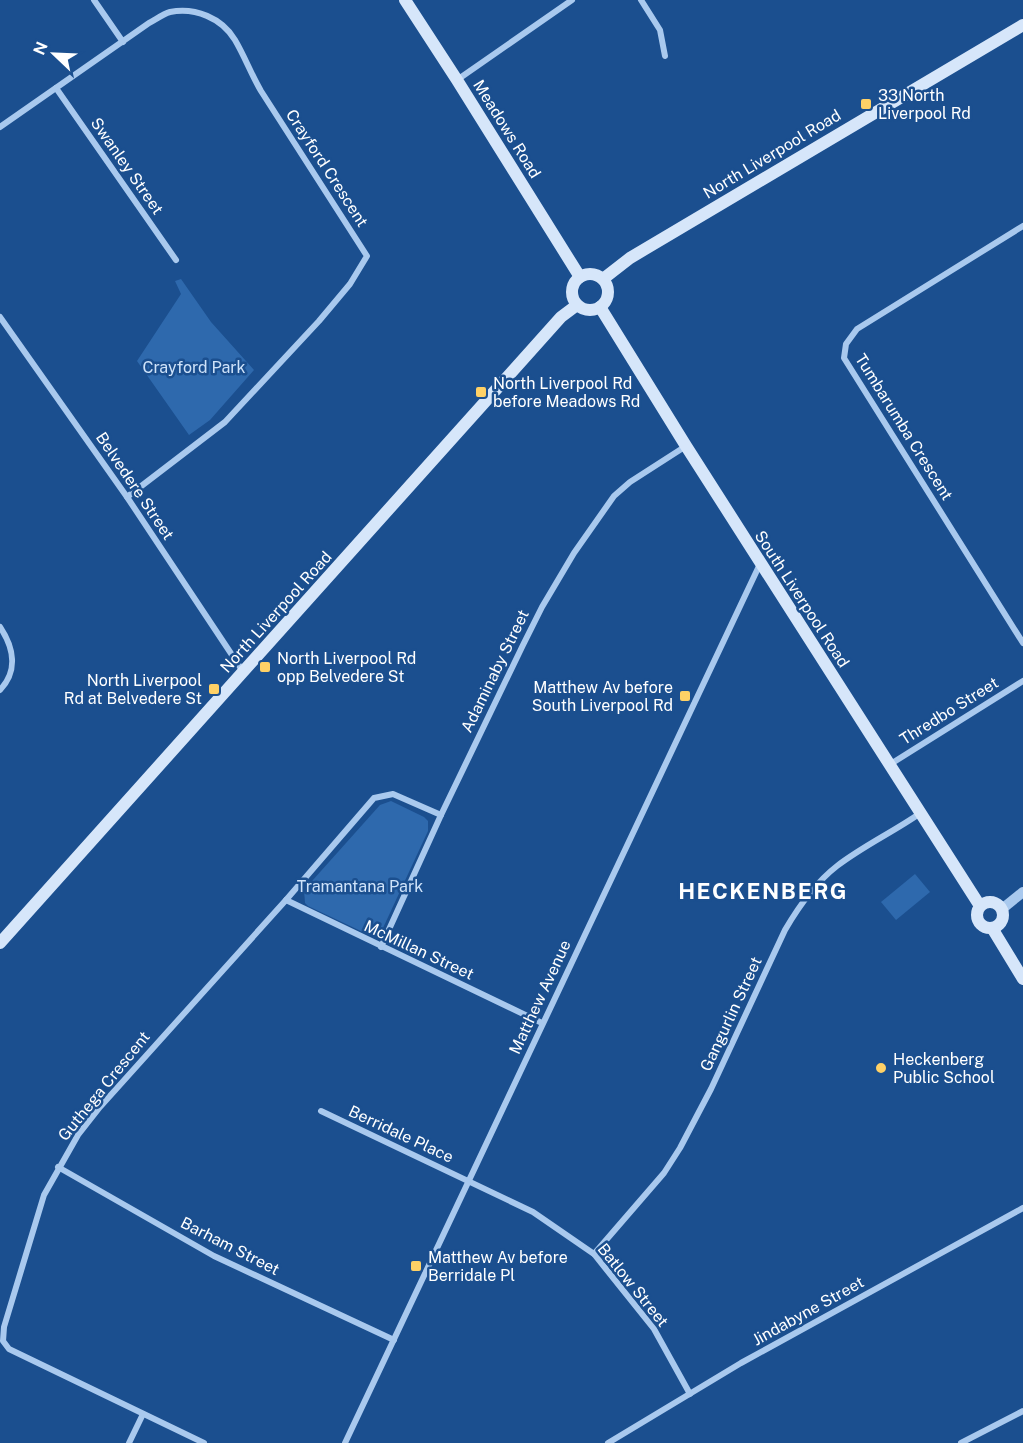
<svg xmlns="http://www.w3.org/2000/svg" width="1023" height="1443" font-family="'Public Sans',sans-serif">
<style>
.green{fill:#2e69ad}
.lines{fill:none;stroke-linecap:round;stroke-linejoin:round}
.minor{stroke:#a9c9ee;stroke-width:6}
.tertiary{stroke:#a9c9ee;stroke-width:10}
.secondary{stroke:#d6e6fa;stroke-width:12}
.poi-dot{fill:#ffd166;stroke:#1b4f8f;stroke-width:2}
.labels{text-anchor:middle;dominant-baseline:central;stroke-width:5;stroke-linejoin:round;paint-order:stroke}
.poi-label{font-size:16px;fill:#fff;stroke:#1b4f8f;text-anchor:start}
.street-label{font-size:16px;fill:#fff;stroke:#1b4f8f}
.park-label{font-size:16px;fill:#cfe3fa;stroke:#1b4f8f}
.district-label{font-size:22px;font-weight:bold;letter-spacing:1.5px;fill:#fff;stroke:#1b4f8f}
</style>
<rect width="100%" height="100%" fill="#1b4f8f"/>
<g class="green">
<path d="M181,279L211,322L254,370L210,420L189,435L137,361L181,294L175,281Z"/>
<path d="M391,801L424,817L428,821V831L383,928L376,933H365L308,906L305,903L304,890L380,805Z"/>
<path d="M915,874L930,892L896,920L881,902Z"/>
</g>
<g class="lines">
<g class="minor">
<path d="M94,0L123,42"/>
<path d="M641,0L660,30L665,56"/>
<path d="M457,80L572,0"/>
<path d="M56,88L176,260"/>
<path d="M0,127L149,23C155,20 163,14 170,12C195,7 222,18 235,40C245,57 251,74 261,91L367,256L350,284L319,321L225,422L127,497"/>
<path d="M1023,226L857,329L846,344L844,358L1023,643"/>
<path d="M0,317L127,497L244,673"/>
<path d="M0,627C14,648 18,671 0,690"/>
<path d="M889,765L1023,681"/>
<path d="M286,900L542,1023"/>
<path d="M381,947L441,815L523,645L542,607L574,553L614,496L630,482L686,446"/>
<path d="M321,1111L533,1212L594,1254L654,1329L690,1394"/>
<path d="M58,1167L214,1256L394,1340"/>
<path d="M594,1254L664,1173L680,1148L711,1089L785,930C799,906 815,883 837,866C863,846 893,832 919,814"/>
<path d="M129,1443L143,1414"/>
<path d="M204,1443L9,1349L3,1341L4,1327L44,1195L78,1135L100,1107L286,900L374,798L393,794L441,815"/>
<path d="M345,1443L760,564"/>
<path d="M608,1443L741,1363L1023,1208"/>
<path d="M961,1443L1023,1411"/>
</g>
<path class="tertiary" d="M1002,909L1023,892"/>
<g class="secondary">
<path d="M405,0L457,80L580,277"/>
<circle cx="590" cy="292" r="18"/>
<path d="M603,279L630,258L1023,25"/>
<path d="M600,307L686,446L980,906"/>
<circle cx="990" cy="915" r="13"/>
<path d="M992,928L1023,979"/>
<path d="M0,943L561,317L577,305"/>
</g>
</g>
<g class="poi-dot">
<rect x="860" y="98" width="12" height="12" rx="3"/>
<rect x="475" y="386" width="12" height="12" rx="3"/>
<rect x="259" y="661" width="12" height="12" rx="3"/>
<rect x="208" y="683" width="12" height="12" rx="3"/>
<rect x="679" y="690" width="12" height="12" rx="3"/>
<circle cx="881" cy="1068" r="6"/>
<rect x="410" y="1260" width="12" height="12" rx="3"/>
</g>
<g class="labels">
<g class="poi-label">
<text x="878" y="95">33 North<tspan x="878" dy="18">Liverpool Rd</tspan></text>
<text x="493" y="383">North Liverpool Rd<tspan x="493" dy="18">before Meadows Rd</tspan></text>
<text x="277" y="658">North Liverpool Rd<tspan x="277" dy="18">opp Belvedere St</tspan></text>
<text x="202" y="680" text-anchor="end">North Liverpool<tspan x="202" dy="18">Rd at Belvedere St</tspan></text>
<text x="673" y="687" text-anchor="end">Matthew Av before<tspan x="673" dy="18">South Liverpool Rd</tspan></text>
<text x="893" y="1059">Heckenberg<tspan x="893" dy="18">Public School</tspan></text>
<text x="428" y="1257">Matthew Av before<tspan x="428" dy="18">Berridale Pl</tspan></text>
</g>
<g class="street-label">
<text transform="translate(507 129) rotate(58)">Meadows Road</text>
<text transform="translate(772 154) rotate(-31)">North Liverpool Road</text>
<text transform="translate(127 166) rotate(55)">Swanley Street</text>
<text transform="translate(327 168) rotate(57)">Crayford Crescent</text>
<text transform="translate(904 427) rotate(58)">Tumbarumba Crescent</text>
<text transform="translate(135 486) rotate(56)">Belvedere Street</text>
<text transform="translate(802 599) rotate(57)">South Liverpool Road</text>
<text transform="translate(276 612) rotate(-48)">North Liverpool Road</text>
<text transform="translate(495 671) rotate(-64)">Adaminaby Street</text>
<text transform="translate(949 711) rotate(-32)">Thredbo Street</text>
<text transform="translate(419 950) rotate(25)">McMillan Street</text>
<text transform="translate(540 997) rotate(-65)">Matthew Avenue</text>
<text transform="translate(731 1014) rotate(-65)">Gangurlin Street</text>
<text transform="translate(104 1086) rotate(-51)">Guthega Crescent</text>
<text transform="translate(401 1134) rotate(25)">Berridale Place</text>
<text transform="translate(230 1246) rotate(27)">Barham Street</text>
<text transform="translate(633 1285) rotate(51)">Batlow Street</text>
<text transform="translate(808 1311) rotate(-29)">Jindabyne Street</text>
</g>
<g class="park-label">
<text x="194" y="367">Crayford Park</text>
<text x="360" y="886">Tramantana Park</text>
</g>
<g class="district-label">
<text x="763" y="891">HECKENBERG</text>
</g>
</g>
<g transform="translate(54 54) rotate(293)" stroke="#1b4f8f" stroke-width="4.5" paint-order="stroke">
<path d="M0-4.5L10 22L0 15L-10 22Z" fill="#ffffff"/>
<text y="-9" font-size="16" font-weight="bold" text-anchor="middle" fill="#ffffff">N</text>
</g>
</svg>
